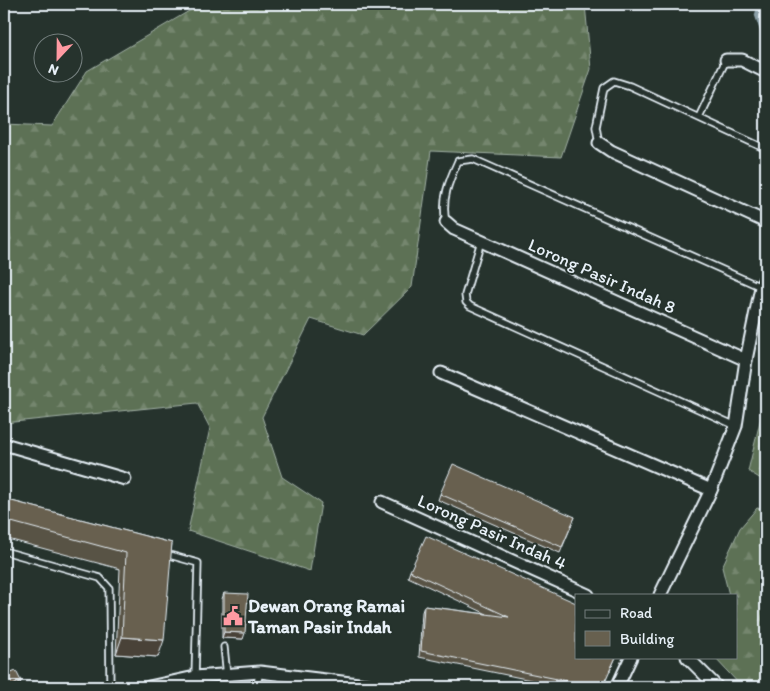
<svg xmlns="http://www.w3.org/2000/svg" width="770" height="691" font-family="Itim,sans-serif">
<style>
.forest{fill:url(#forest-firs);stroke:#a2b1a6}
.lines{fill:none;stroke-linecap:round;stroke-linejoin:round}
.stream{stroke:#8ca1a9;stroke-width:4.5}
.lane-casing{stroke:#e8f1f8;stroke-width:9}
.street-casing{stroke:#e8f1f8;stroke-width:15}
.lane{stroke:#26332d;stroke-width:5.5}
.street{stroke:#26332d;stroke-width:11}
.wall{fill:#595344;stroke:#e8f1f8}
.shaded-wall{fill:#484337;stroke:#e8f1f8}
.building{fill:#67604f;stroke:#e8f1f8}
.labels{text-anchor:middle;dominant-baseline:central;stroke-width:4;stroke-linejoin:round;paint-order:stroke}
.street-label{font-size:18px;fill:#e8f1f8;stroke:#26332d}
.poi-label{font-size:18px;font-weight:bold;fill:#e8f1f8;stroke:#26332d;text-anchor:start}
</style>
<defs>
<pattern id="forest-firs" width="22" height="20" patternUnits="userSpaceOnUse" patternTransform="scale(1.25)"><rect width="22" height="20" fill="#5d7155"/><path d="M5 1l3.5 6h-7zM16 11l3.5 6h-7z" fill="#74866e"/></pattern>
</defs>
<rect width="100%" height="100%" fill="#26332d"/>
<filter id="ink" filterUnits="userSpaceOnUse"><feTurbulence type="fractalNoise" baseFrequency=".02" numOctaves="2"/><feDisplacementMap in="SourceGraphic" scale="10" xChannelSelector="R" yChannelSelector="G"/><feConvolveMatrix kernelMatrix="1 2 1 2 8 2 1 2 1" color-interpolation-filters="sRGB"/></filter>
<g filter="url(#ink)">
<g class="forest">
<path d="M201,4H585L591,69L561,157L431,151L412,287L363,335L311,319L262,417L282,477L321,503L310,571L188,531L210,428L197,403L4,423V254L11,239L4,213V124L52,126L87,71Z"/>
<path d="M766,397V482L748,471Z"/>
<path d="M757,508L766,510V687H742L714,657H736V595H729L722,567L740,528Z"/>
</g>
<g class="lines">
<path class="stream" d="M760,4L757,15L763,33L766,35"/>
<defs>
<g id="lane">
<path d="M699,117L726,60"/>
<path d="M599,143L596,127L604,88L614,81L630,86L766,149"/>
<path d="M446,222C441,199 449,181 458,161L473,159L761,287"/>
<path d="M481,241L465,295L466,302L470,306L736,426"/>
<path d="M4,551L100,578L109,588L110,687"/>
<path d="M166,554L198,563L195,677"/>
<path d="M224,647L227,676"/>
<path d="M256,687L260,672"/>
</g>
<g id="street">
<path d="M726,60H742L766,72"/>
<path d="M599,143L611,151L766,222"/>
<path d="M446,222L454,229L746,360"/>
<path d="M441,373L711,490"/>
<path d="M4,444L125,479"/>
<path d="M382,502L588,595"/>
<path d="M660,595L711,490L736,426L746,360L761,287L766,276"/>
<path d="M687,657L717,687"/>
<path d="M149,687L195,677L260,672L383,687"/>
<path d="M617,687L631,657"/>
</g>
</defs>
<use href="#lane" class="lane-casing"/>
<use href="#street" class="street-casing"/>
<use href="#lane" class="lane"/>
<use href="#street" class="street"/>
</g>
<g class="wall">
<path d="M440,494L575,517L560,553L438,500Z"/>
<path d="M4,499L172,543L158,657L116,654L120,569L4,538Z"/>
<path d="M410,571L616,657L603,687H565L419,657L422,612L424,606L487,614L408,577Z"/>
<path d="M224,593L243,639L222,638V599Z"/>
</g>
<g class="shaded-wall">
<path d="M224,632L245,633L243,639L222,638Z"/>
<path d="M122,637L164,640L158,657L116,654Z"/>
<path d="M21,681L19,687H12L13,685Z"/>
</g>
<g class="building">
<path d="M453,464L575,517L562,547L440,494Z"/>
<path d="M4,499L172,543L164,640L122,637L126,553L4,520Z"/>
<path d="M426,536L576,603V657H616L602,687H596L421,651L424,606L509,617L410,571Z"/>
<path d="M224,593L248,594L245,633L224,632Z"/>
<path d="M4,662L9,674L16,671L21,681L13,685L14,687H4Z"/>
</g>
</g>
<defs>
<symbol id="civic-bare" viewBox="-9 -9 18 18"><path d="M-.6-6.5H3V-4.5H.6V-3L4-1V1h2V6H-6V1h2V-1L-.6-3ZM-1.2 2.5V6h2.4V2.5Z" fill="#ff9aa2" stroke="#26332d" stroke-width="2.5" paint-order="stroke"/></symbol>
</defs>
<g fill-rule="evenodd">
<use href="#civic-bare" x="219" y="602" width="28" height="28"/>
</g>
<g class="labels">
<g class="street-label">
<text transform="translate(602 276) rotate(24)">Lorong Pasir Indah 8</text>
<text transform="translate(492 532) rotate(24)">Lorong Pasir Indah 4</text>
</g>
<g class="poi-label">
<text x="248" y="606">Dewan Orang Ramai<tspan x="248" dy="21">Taman Pasir Indah</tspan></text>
</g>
</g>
<rect width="770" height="691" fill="none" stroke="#26332d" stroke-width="20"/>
<rect x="10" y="10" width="750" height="671" fill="none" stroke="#e8f1f8" stroke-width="2" filter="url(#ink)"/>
<rect x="575" y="594" width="162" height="65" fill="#26332d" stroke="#747f7e"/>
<rect x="585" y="610" width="25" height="8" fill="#26332d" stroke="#747f7e"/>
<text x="620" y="618" font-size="15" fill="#e8f1f8">Road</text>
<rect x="585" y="631" width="25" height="15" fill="#67604f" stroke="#747f7e"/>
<text x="620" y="644" font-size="15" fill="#e8f1f8">Building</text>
<g transform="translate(58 58) rotate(202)"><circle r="24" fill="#26332d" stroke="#747f7e"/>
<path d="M0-4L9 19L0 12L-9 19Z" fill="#ff9aa2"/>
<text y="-8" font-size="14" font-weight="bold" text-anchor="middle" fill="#e8f1f8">N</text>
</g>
</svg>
